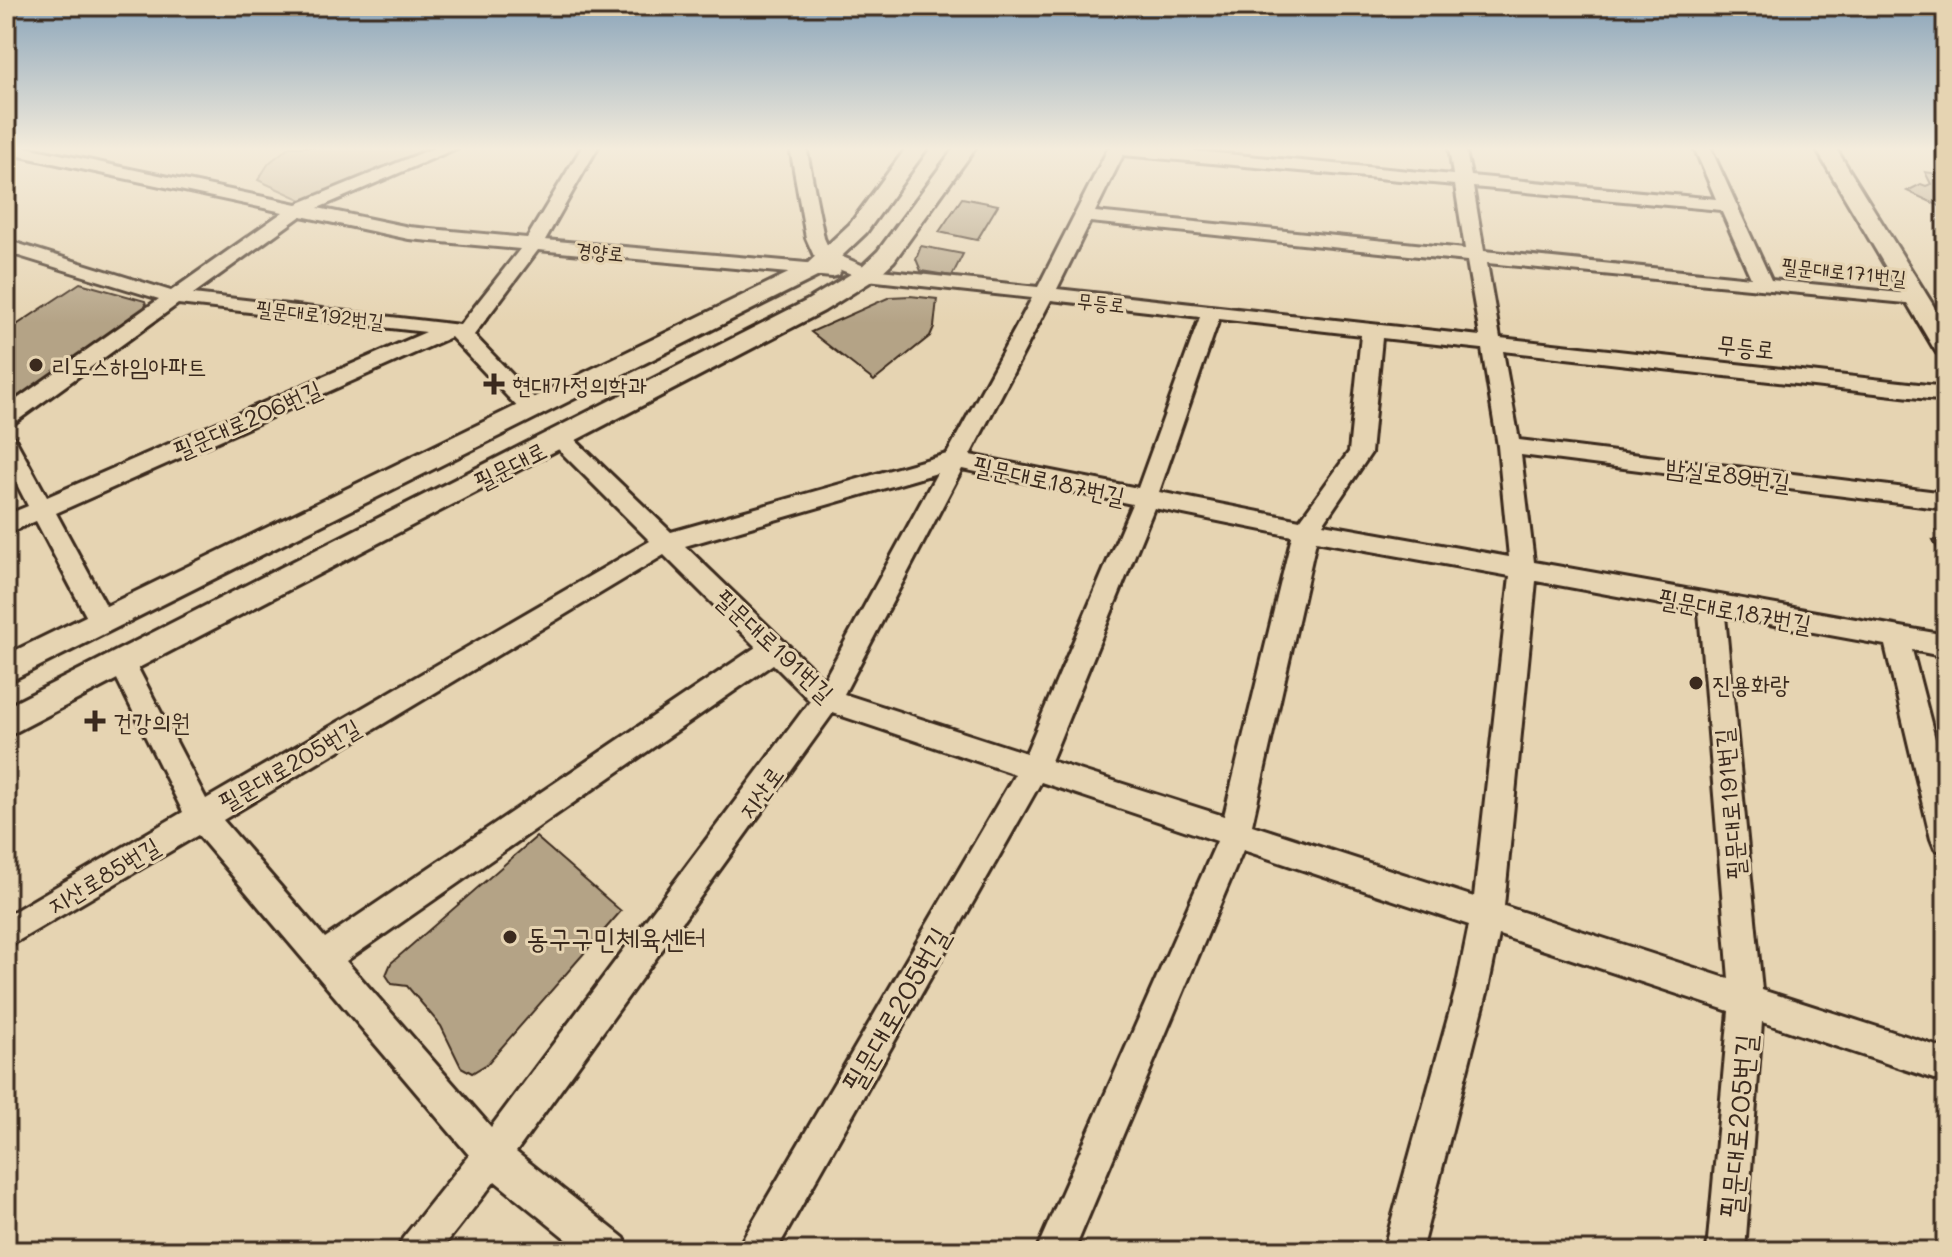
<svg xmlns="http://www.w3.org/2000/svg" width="1952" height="1257" font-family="Mali,'Poor Story',sans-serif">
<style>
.green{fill:#cab89a;stroke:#82715c;stroke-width:2}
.building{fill:#b4a386;stroke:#3b2a1e;stroke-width:2}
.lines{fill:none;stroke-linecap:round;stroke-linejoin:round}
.minor-casing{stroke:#3b2a1e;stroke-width:6}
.major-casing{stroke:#3b2a1e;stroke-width:6}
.minor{fill:#e6d4b2;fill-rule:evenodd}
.major{fill:#e6d4b2;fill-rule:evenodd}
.poi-dot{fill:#3b2a1e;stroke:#e6d4b2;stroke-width:3}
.labels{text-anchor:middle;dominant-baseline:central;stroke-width:6;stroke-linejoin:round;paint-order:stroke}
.far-street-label{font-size:20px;fill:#3b2a1e;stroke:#e6d4b2}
.street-label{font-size:24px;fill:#3b2a1e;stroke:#e6d4b2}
.poi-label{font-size:24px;fill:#3b2a1e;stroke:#e6d4b2;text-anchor:start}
.near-poi-label{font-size:28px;fill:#3b2a1e;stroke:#e6d4b2;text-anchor:start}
.near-street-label{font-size:28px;fill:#3b2a1e;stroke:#e6d4b2}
</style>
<rect width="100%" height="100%" fill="#e6d4b2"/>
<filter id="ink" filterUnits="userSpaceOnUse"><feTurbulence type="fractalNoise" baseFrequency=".0125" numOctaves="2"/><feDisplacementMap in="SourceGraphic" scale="16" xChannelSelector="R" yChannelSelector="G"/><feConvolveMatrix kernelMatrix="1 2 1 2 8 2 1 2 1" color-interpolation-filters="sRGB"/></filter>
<g filter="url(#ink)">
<path class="green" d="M289,147H444L318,197L302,200L258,180L269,163Z"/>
<g class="building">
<path d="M1925,172L1946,175V209L1907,191L1921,184L1926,186L1931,184Z"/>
<path d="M962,198L998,205L977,240L939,232Z"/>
<path d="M921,246L963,254L952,276L921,271L916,259Z"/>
<path d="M80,283L145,301L147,308L6,405V332Z"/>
<path d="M910,296L937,299L934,327L930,336L874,381L811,332L890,297Z"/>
<path d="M1933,540L1946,541V566Z"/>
<path d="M536,837L621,911L487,1064L472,1073L461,1067L441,1026L407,986L392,984L386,975L391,963Z"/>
</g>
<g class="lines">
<defs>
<path id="minor" d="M6,147H26L297,204L436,147H459L318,208L409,227L527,238L582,147H598L545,240L829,265L814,256L806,238L790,147H806L824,238L829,249L838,255L871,269L1038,287L1109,147H1150L1453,175L1449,147H1465L1471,176L1716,199L1694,147H1710L1771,280L1920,295L1930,301L1927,305L1487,263L1500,338L1946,387V401L1503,351L1519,440L1946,493V509L1521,455L1534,562L1946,635V657L1912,650L1946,781V853L1935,849L1931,839L1885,645L1725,616L1762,990L1946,1049V1083L1762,1022L1745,1251H1707L1729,1011L1499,935L1488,989L1421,1251H1383L1456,989L1469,925L1243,850L1074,1251H1036L1217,841L1041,782L776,1251H736L1015,774L833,713L516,1152L624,1238L630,1251H581L495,1181L440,1251H397L403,1238L469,1155L198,835L6,948V916L183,812L109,663L113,655L122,652L131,655L206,799L650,541L553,444L550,439L553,434H569L671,532L947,454L1032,298L867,280L841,270L839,275L832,277L538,250L474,335L541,405L544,410L541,415H525L451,337L56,513L115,622L111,629L102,632L93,629L36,521L6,534V515L28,506L6,463V434L14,437L47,497L426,332L178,304L14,423L6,425V407L159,299L6,252V240L171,291L283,212L6,153ZM1123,155L1455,185L1465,249L1095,212ZM1473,187L1721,210L1751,278L1484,251ZM301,216L409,239L520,249L460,325L193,294ZM1090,222L1467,261L1480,336L1057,289ZM1051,300L1200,317L1138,488L970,455ZM1219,319L1361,335L1349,452L1300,520L1159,492ZM1382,338L1482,349L1498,446L1509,557L1323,524L1371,453ZM962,469L1132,504L1026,753L844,694ZM937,473L824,680L685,546ZM1154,508L1292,536L1224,816L1051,761ZM1316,541L1510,576L1474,897L1252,825ZM664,555L756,647L325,938L223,820ZM1536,581L1699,611L1729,979L1504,906ZM773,664L810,701L491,1127L346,961Z"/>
<g id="major">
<path d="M907,147H928L866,233L823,274L6,683V655L807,264L850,224Z"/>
<path d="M955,147H976L894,261L875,279L824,311L6,737V707L806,301L859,269L878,251Z"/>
<path d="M1815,147H1835L1946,326V355L1937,353L1933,347Z"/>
</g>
</defs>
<use href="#minor" class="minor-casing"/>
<use href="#major" class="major-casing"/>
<use href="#minor" class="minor"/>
<use href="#major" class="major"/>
</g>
</g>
<linearGradient id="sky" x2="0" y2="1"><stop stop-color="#8ba5ba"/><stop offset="0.46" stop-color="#f4ecdc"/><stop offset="1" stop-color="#f4ecdc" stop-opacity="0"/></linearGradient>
<rect width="1952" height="323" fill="url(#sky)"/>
<g class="poi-dot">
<circle cx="36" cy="365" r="8"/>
<path d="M490 372h8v8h8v8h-8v8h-8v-8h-8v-8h8z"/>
<circle cx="1696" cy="683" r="8"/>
<path d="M91 709h8v8h8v8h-8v8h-8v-8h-8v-8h8z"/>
<circle cx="510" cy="937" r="8"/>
</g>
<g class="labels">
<g class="far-street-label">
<text transform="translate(600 251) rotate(5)">경양로</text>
<text transform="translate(1844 271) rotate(6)">필문대로171번길</text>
<text transform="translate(1101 302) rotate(6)">무등로</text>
<text transform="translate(320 314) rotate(6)">필문대로192번길</text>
</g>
<g class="street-label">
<text transform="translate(1746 346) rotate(6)">무등로</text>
<text transform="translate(247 419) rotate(-24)">필문대로206번길</text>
<text transform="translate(510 465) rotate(-27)">필문대로</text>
<text transform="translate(1728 474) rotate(7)">밤실로89번길</text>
<text transform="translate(1049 480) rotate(12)">필문대로187번길</text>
<text transform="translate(1735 610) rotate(10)">필문대로187번길</text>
<text transform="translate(775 645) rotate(43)">필문대로191번길</text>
<text transform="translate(289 764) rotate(-30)">필문대로205번길</text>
<text transform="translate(760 792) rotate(-54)">지산로</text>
<text transform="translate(1729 804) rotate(-95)">필문대로191번길</text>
<text transform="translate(103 875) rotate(-31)">지산로85번길</text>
</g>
<g class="poi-label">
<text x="52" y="365">리도스하임아파트</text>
<text x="512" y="384">현대가정의학과</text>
<text x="1712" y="683">진용화랑</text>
<text x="113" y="721">건강의원</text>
</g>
<g class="near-poi-label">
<text x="526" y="937">동구구민체육센터</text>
</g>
<g class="near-street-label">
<text transform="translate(895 1009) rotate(-60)">필문대로205번길</text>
<text transform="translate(1737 1126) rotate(-85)">필문대로205번길</text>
</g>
</g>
<rect width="1952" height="1257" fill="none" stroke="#e6d4b2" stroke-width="32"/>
<rect x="16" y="16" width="1920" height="1225" fill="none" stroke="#3b2a1e" stroke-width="3" filter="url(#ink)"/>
</svg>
